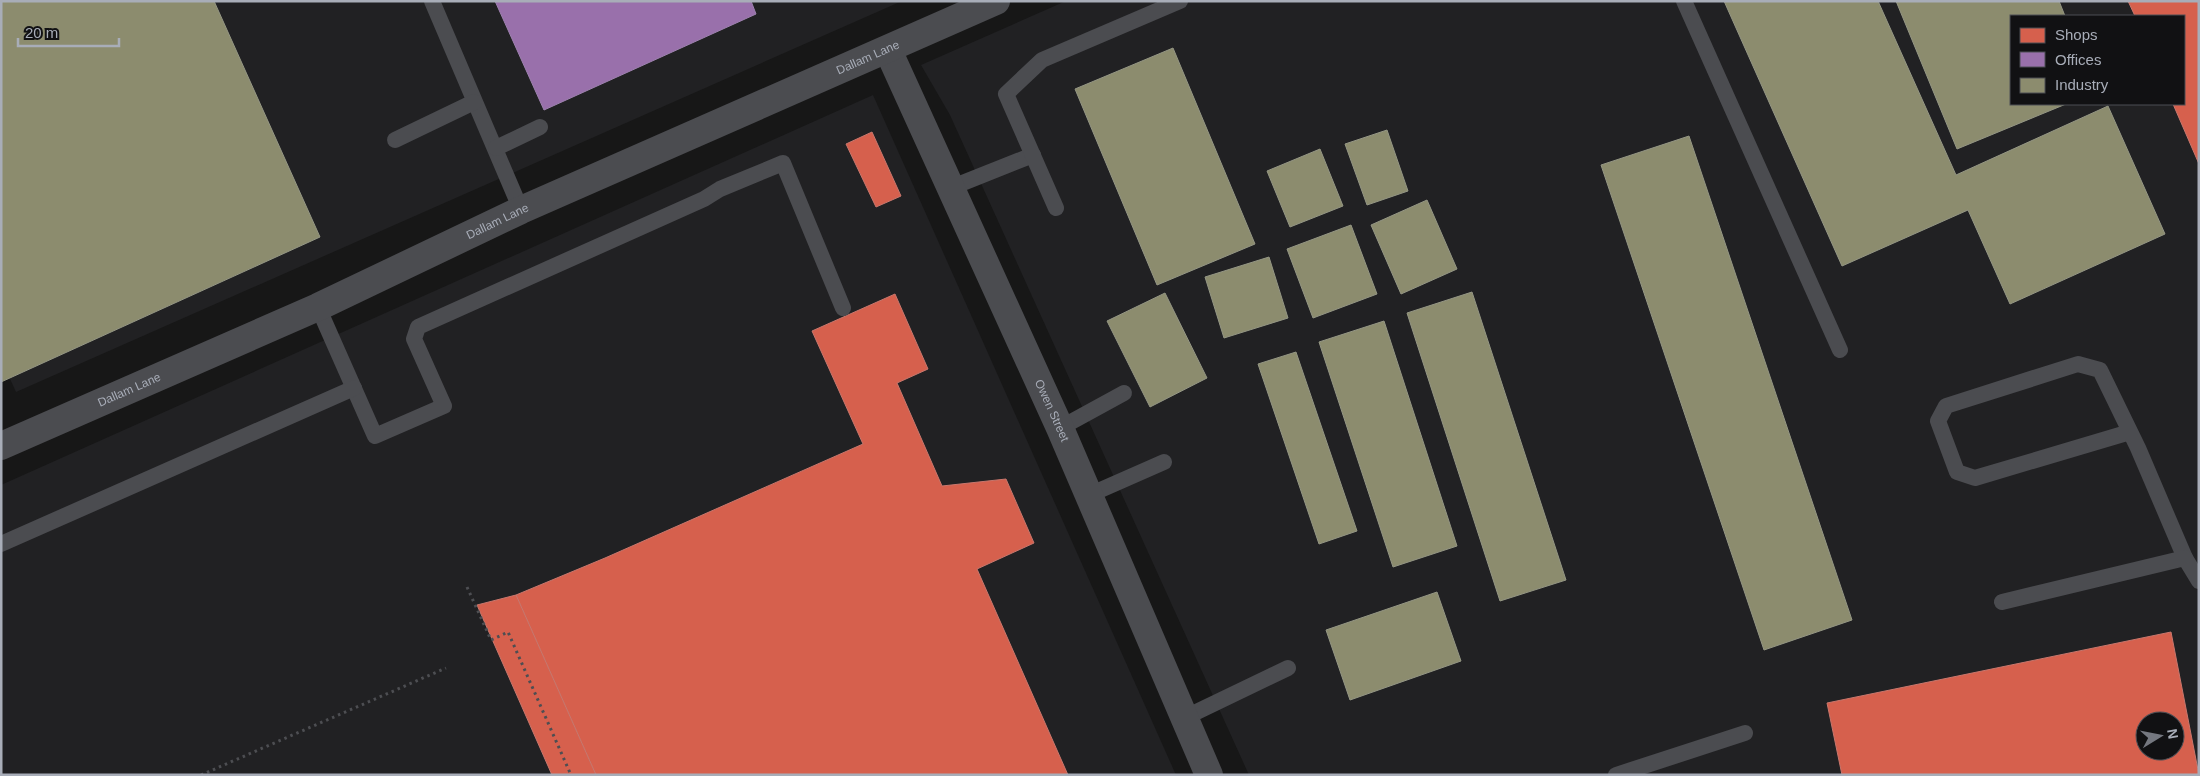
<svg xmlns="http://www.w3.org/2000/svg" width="2200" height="776" font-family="Helvetica,sans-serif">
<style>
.built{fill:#212123;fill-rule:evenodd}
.shops{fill:#d6604d;stroke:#c8776d;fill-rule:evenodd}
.offices{fill:#9970ab;stroke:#9e82af}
.industry{fill:#8c8c6e;stroke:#949684}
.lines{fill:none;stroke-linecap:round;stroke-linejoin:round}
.path{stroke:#4d4e52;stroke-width:3;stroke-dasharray:2.5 4;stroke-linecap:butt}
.service{stroke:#4b4c50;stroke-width:16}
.minor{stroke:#4b4c50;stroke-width:28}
.labels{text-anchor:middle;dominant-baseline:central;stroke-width:5;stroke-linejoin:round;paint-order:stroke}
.street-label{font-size:12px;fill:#a8adb8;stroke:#111113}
</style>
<rect width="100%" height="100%" fill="#171717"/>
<g class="built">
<path d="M1,1H902L16,392L1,359Z"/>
<path d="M1066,1H2199V775H1249L950,115L921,65ZM2011,16H2184V104H2011ZM2145,721H2175V751H2145Z"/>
<path d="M873,95L1176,775H1V485Z"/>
</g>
<g class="shops">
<path d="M2128,1H2199V164L2173,104H2184V16H2135Z"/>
<path d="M872,132L901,196L876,207L846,144Z"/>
<path d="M895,294L928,369L897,383L942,486L1006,479L1034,543L977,569L1068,775H596L516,595L605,558L863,444L812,331Z"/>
<path d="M516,595L596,775H552L477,605Z"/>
<path d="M2171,632L2199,775H1842L1827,703ZM2145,721H2175V751H2145Z"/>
</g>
<path class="offices" d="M495,1H751L756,14L544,110Z"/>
<g class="industry">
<path d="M1,1H214L320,237L1,382Z"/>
<path d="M1724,1H1878L1956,175L2108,106L2165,234L2010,304L1968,210L1842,266Z"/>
<path d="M1896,1H2059L2065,16H2011V104H2066L1957,149Z"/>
<path d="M1173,48L1255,244L1157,285L1075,89Z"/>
<path d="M1387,130L1408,191L1367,205L1345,144Z"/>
<path d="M1689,136L1852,620L1764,650L1601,165Z"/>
<path d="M1320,149L1343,206L1290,227L1267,171Z"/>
<path d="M1427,200L1457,269L1401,294L1371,225Z"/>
<path d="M1351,225L1377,294L1313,318L1287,249Z"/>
<path d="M1269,257L1288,318L1224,338L1205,277Z"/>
<path d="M1472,292L1566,580L1500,601L1407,313Z"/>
<path d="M1165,293L1207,378L1150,407L1107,321Z"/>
<path d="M1384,321L1457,546L1393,567L1319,342Z"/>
<path d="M1296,352L1357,531L1319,544L1258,364Z"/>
<path d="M1437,592L1461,661L1350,700L1326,630Z"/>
</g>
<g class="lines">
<g class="path">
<path d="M467,587L491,640L508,632L571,775"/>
<path d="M201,775L446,668"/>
</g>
<g class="service">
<path d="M432,1L521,210"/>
<path d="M1684,1L1840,350"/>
<path d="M395,140L474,102"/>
<path d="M496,148L540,127"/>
<path d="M950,188L1033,155"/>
<path d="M1056,208L1006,94L1042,60L1180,1"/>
<path d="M318,307L375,436L444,406L414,339L418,327L704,199L720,189L783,163L843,308"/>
<path d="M1060,428L1124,393"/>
<path d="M2130,432L1975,478L1957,472L1938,421L1946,406L2078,364L2100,370L2138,448L2185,558"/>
<path d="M1089,495L1164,462"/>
<path d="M1,544L354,388"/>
<path d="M2002,602L2185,558L2199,581"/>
<path d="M1184,718L1288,668"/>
<path d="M1616,775L1745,733"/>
</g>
<g class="minor">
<path id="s1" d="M888,50L1060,428L1209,775"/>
<path id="s2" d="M1,446L318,307L521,210L996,1"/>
</g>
</g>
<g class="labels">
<g class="street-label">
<text stroke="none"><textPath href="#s2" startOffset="950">Dallam Lane</textPath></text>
<text stroke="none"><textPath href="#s2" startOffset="545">Dallam Lane</textPath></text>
<text stroke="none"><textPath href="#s2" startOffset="140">Dallam Lane</textPath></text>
<text stroke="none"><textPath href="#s1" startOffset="396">Owen Street</textPath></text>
</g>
</g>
<rect width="2200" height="776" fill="none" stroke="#a8adb8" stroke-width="5"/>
<rect x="2010" y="15" width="175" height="90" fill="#111113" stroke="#4d4f55"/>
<rect x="2020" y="28" width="25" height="15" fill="#d6604d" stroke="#4d4f55"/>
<text x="2055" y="40" font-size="15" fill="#a8adb8">Shops</text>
<rect x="2020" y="52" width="25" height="15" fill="#9970ab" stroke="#4d4f55"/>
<text x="2055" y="65" font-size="15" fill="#a8adb8">Offices</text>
<rect x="2020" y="78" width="25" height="15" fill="#8c8c6e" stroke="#4d4f55"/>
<text x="2055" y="90" font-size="15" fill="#a8adb8">Industry</text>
<g transform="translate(2160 736) rotate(80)"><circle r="24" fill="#111113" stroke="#4d4f55"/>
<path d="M0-4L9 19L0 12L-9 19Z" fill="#757880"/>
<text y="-8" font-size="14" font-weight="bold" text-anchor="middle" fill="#a8adb8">N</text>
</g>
<path d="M18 38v8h101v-8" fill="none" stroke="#a8adb8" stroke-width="2.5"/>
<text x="25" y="38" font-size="15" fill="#a8adb8" stroke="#111113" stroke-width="4" paint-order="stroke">20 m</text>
</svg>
